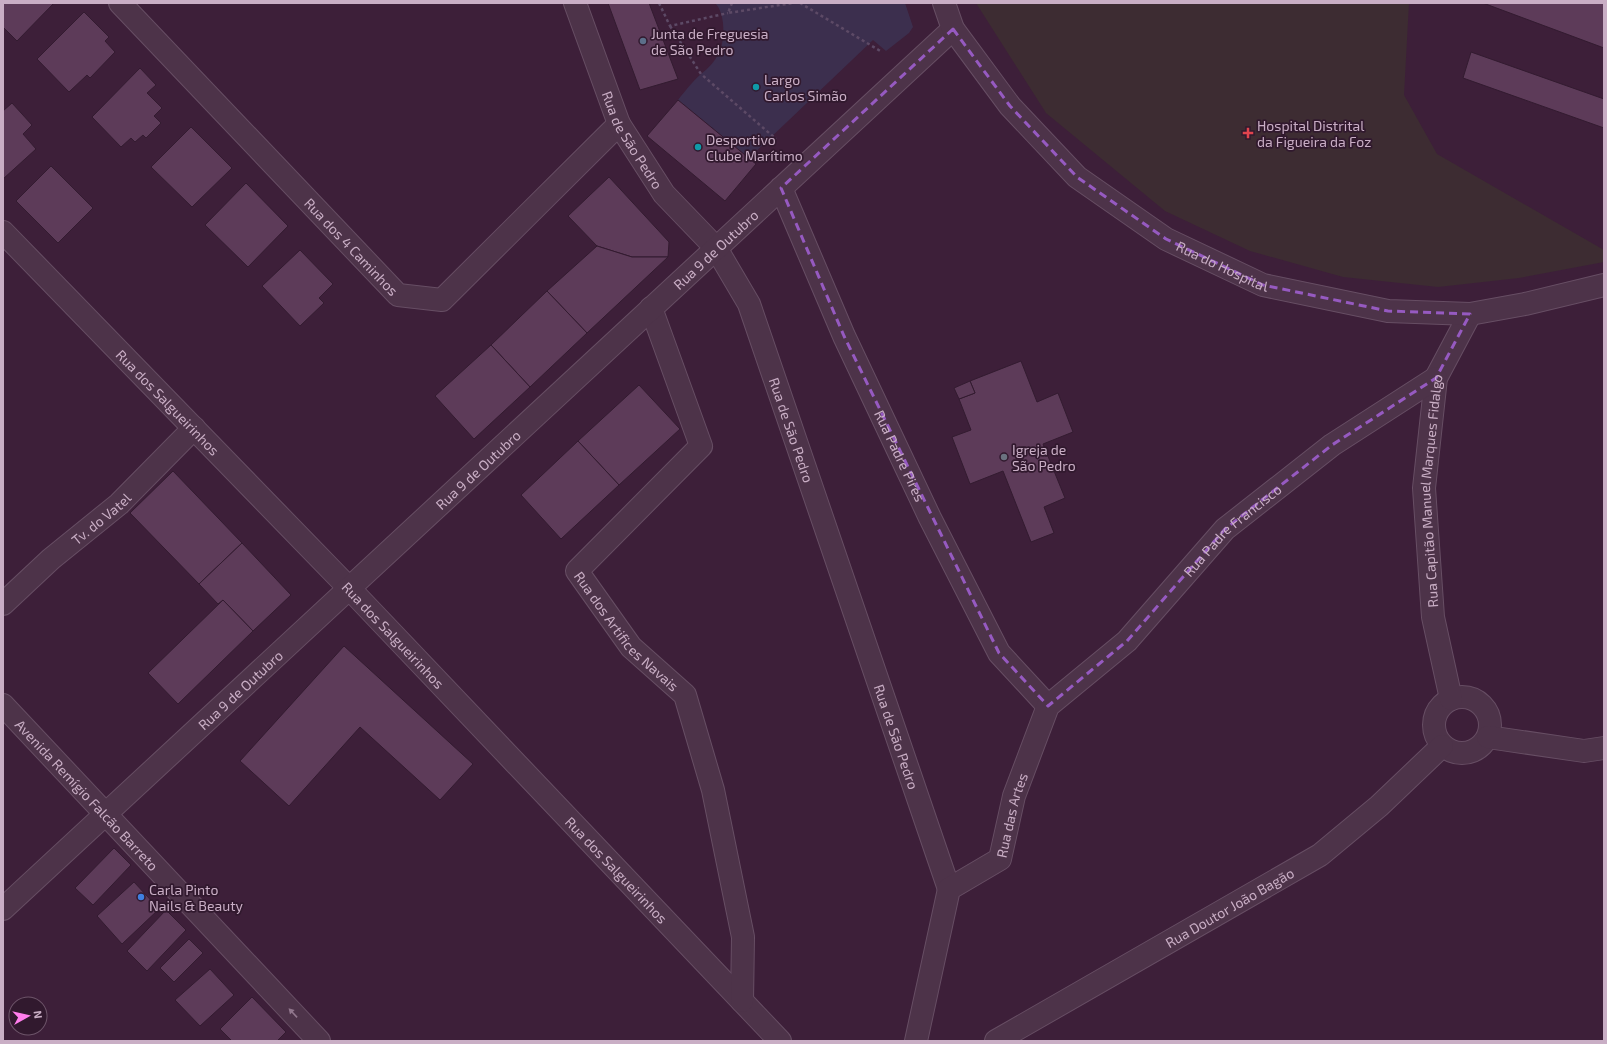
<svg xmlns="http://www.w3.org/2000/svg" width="1607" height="1044" font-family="'Exo 2',sans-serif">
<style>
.medical{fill:#3d2c32}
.green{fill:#3c2f4e}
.building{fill:#5d3b59;stroke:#331b30}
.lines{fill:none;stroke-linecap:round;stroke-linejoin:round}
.minor-casing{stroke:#674e64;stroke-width:24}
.tertiary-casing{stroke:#674e64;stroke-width:24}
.path{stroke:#5d4a66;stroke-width:2.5;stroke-dasharray:3 3;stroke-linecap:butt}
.minor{stroke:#4d3349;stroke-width:22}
.tertiary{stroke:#4d3349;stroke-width:22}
.oneway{fill:#91778d}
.marked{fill:none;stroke:#965ac1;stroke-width:3;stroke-dasharray:8 5;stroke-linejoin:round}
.service-dot{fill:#5c6f8a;stroke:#31192e;stroke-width:1.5}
.culture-dot{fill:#0f9aa8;stroke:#31192e;stroke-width:1.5}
.health-dot{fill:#e0444e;stroke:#31192e;stroke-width:1.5}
.worship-dot{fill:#6b7280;stroke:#31192e;stroke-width:1.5}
.shop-dot{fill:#3f7fe0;stroke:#31192e;stroke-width:1.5}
.labels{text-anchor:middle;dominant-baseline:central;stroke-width:3.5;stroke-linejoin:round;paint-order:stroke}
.poi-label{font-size:14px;fill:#c9aec5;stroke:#31192e;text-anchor:start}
.street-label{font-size:14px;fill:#c9aec5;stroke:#31192e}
</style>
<rect width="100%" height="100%" fill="#3d1f39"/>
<path class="medical" d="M976,3H1409L1404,95L1437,154L1604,250V262L1519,278L1438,287L1343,277L1250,251L1165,211L1046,113Z"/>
<path class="green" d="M715,3H905L913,27L909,33L886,51L873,40L749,158L678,100C685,91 693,81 701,74C719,60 725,46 723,23C722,15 720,8 715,3Z"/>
<g class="building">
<path d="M3,3H54L17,41L3,27Z"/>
<path d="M608,3H649L678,79L640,90Z"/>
<path d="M1483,3H1604V48Z"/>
<path d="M84,12L109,37L105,41L115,52L90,78L87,75L69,92L37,59Z"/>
<path d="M1471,52L1604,99V128L1463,78Z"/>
<path d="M140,68L156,85L147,93L162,108L154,116L161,123L146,138L143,135L135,142L131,138L121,147L92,117Z"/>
<path d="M678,100L756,164L725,201L647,136Z"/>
<path d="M12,103L32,125L23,134L36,149L3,179V111Z"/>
<path d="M191,127L232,168L192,207L151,167Z"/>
<path d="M51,166L93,208L58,243L16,201Z"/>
<path d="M609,177L669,242L668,257H632L597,246L568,216Z"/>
<path d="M246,183L288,226L248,267L205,225Z"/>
<path d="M597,246L632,257H668L587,333L547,291Z"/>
<path d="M300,250L333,284L319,298L324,303L300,326L262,286Z"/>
<path d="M547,291L587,333L530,387L491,345Z"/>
<path d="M491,345L530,387L474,439L435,396Z"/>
<path d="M1021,361L1037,402L1058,393L1073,432L1043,444L1065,498L1044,507L1054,533L1031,542L1003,471L970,484L952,437L971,430L959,399L975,393L970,381Z"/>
<path d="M970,381L975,393L959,399L954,388Z"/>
<path d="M639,385L680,429L619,485L578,441Z"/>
<path d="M578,441L619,485L561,539L521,495Z"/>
<path d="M173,471L242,543L199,584L130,513Z"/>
<path d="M242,543L291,595L253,631L223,600L218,604L199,584Z"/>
<path d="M223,600L253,631L178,704L148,673Z"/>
<path d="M344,646L473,764L440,800L360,727L289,806L240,761Z"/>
<path d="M114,848L131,865L93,905L75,888Z"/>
<path d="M134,882L159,909L122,944L97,916Z"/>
<path d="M166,910L186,930L147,971L127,951Z"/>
<path d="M189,939L203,953L174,982L160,968Z"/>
<path d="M210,969L234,995L200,1026L175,1000Z"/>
<path d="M252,997L286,1032L277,1041H232L220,1029Z"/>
</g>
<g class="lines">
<defs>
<g id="minor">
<path id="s1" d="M120,3L398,295L442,300L619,124"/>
<path id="s2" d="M575,3L619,124L664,194L716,248L749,304L949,889"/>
<path id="s3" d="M781,188L844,336L930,518L999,653L1048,706"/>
<path id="s4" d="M3,232L349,588L780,1041"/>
<path id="s5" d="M651,308L701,446L577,571L631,647L685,695L713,790L743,937L742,1001"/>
<path id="s6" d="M3,604L51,559L119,504L194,428"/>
<circle cx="1462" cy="725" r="28"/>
<path id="s7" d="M1451,699L1433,617L1424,488L1436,378L1470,314"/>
<path id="s8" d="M3,705L319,1041"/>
<path d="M1488,737L1584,751L1604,748"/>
<path id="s9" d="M3,909L953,29"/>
<path id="s10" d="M916,1041L949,889L1000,859L1014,796L1048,706L1127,641L1225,529L1332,445L1436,378"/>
<path id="s11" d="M996,1041L1320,855L1379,806L1442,746"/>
</g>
<g id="tertiary">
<path id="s12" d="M944,3L953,29L1010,106L1077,177L1166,239L1263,285L1388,311L1470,314L1525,304L1604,285"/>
</g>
</defs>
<use href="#minor" class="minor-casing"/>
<use href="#tertiary" class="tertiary-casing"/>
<g class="path">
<path d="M659,3L670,26L728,13"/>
<path d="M732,3L728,13L793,3"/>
<path d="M800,3L882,52"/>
<path d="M670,26L701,74L776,139"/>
</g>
<use href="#minor" class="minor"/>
<use href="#tertiary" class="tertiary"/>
</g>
<defs><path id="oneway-solid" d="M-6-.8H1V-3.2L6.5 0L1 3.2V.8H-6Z"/></defs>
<use class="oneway" href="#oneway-solid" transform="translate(293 1013) rotate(-133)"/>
<path class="marked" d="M953,29L1010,106L1077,177L1166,239L1263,285L1388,311L1470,314L1436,378L1332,445L1225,529L1127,641L1048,706L999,653L844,336L781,188Z"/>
<circle class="service-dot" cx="643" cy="41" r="4"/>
<g class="culture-dot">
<circle cx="756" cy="87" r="4"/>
<circle cx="698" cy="147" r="4"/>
</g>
<path class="health-dot" d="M1246 127h4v4h4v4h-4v4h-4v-4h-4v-4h4z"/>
<circle class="worship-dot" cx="1004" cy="457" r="4"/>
<circle class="shop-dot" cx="141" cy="897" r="4"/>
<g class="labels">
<g class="poi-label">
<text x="651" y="33">Junta de Freguesia<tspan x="651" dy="16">de São Pedro</tspan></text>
<text x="764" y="79">Largo<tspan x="764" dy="16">Carlos Simão</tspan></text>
<text x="1257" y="125">Hospital Distrital<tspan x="1257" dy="16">da Figueira da Foz</tspan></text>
<text x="706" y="139">Desportivo<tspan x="706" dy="16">Clube Marítimo</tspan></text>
<text x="1012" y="449">Igreja de<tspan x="1012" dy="16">São Pedro</tspan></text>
<text x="149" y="889">Carla Pinto<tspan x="149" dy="16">Nails &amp; Beauty</tspan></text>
</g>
<g class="street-label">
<text stroke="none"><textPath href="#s2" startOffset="149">Rua de São Pedro</textPath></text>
<text stroke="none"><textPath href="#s1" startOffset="336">Rua dos 4 Caminhos</textPath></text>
<text stroke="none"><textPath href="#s9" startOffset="971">Rua 9 de Outubro</textPath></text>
<text stroke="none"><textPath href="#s12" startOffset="392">Rua do Hospital</textPath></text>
<text stroke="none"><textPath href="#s4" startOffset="237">Rua dos Salgueirinhos</textPath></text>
<text stroke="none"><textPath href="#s2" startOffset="485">Rua de São Pedro</textPath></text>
<text stroke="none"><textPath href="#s3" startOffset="293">Rua Padre Pires</textPath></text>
<text stroke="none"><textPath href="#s9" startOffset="647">Rua 9 de Outubro</textPath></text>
<text stroke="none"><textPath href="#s7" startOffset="211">Rua Capitão Manuel Marques Fidalgo</textPath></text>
<text stroke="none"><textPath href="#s6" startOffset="130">Tv. do Vatel</textPath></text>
<text stroke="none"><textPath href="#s10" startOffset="631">Rua Padre Francisco</textPath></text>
<text stroke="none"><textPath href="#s5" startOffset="401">Rua dos Artifices Navais</textPath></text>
<text stroke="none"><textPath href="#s4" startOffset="561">Rua dos Salgueirinhos</textPath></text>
<text stroke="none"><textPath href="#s9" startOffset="323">Rua 9 de Outubro</textPath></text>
<text stroke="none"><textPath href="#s2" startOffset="809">Rua de São Pedro</textPath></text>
<text stroke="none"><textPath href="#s8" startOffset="123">Avenida Remígio Falcão Barreto</textPath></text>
<text stroke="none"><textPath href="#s10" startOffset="260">Rua das Artes</textPath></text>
<text stroke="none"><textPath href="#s4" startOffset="885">Rua dos Salgueirinhos</textPath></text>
<text stroke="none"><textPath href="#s11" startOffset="269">Rua Doutor João Bagão</textPath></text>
</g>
</g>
<rect width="1607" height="1044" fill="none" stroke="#c9aec5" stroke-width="8"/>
<g transform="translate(28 1016) rotate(82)"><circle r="19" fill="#31192e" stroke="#6e556a"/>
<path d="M0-3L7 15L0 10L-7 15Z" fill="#ff7dec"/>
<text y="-6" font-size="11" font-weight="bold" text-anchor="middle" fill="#c9aec5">N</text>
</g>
</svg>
